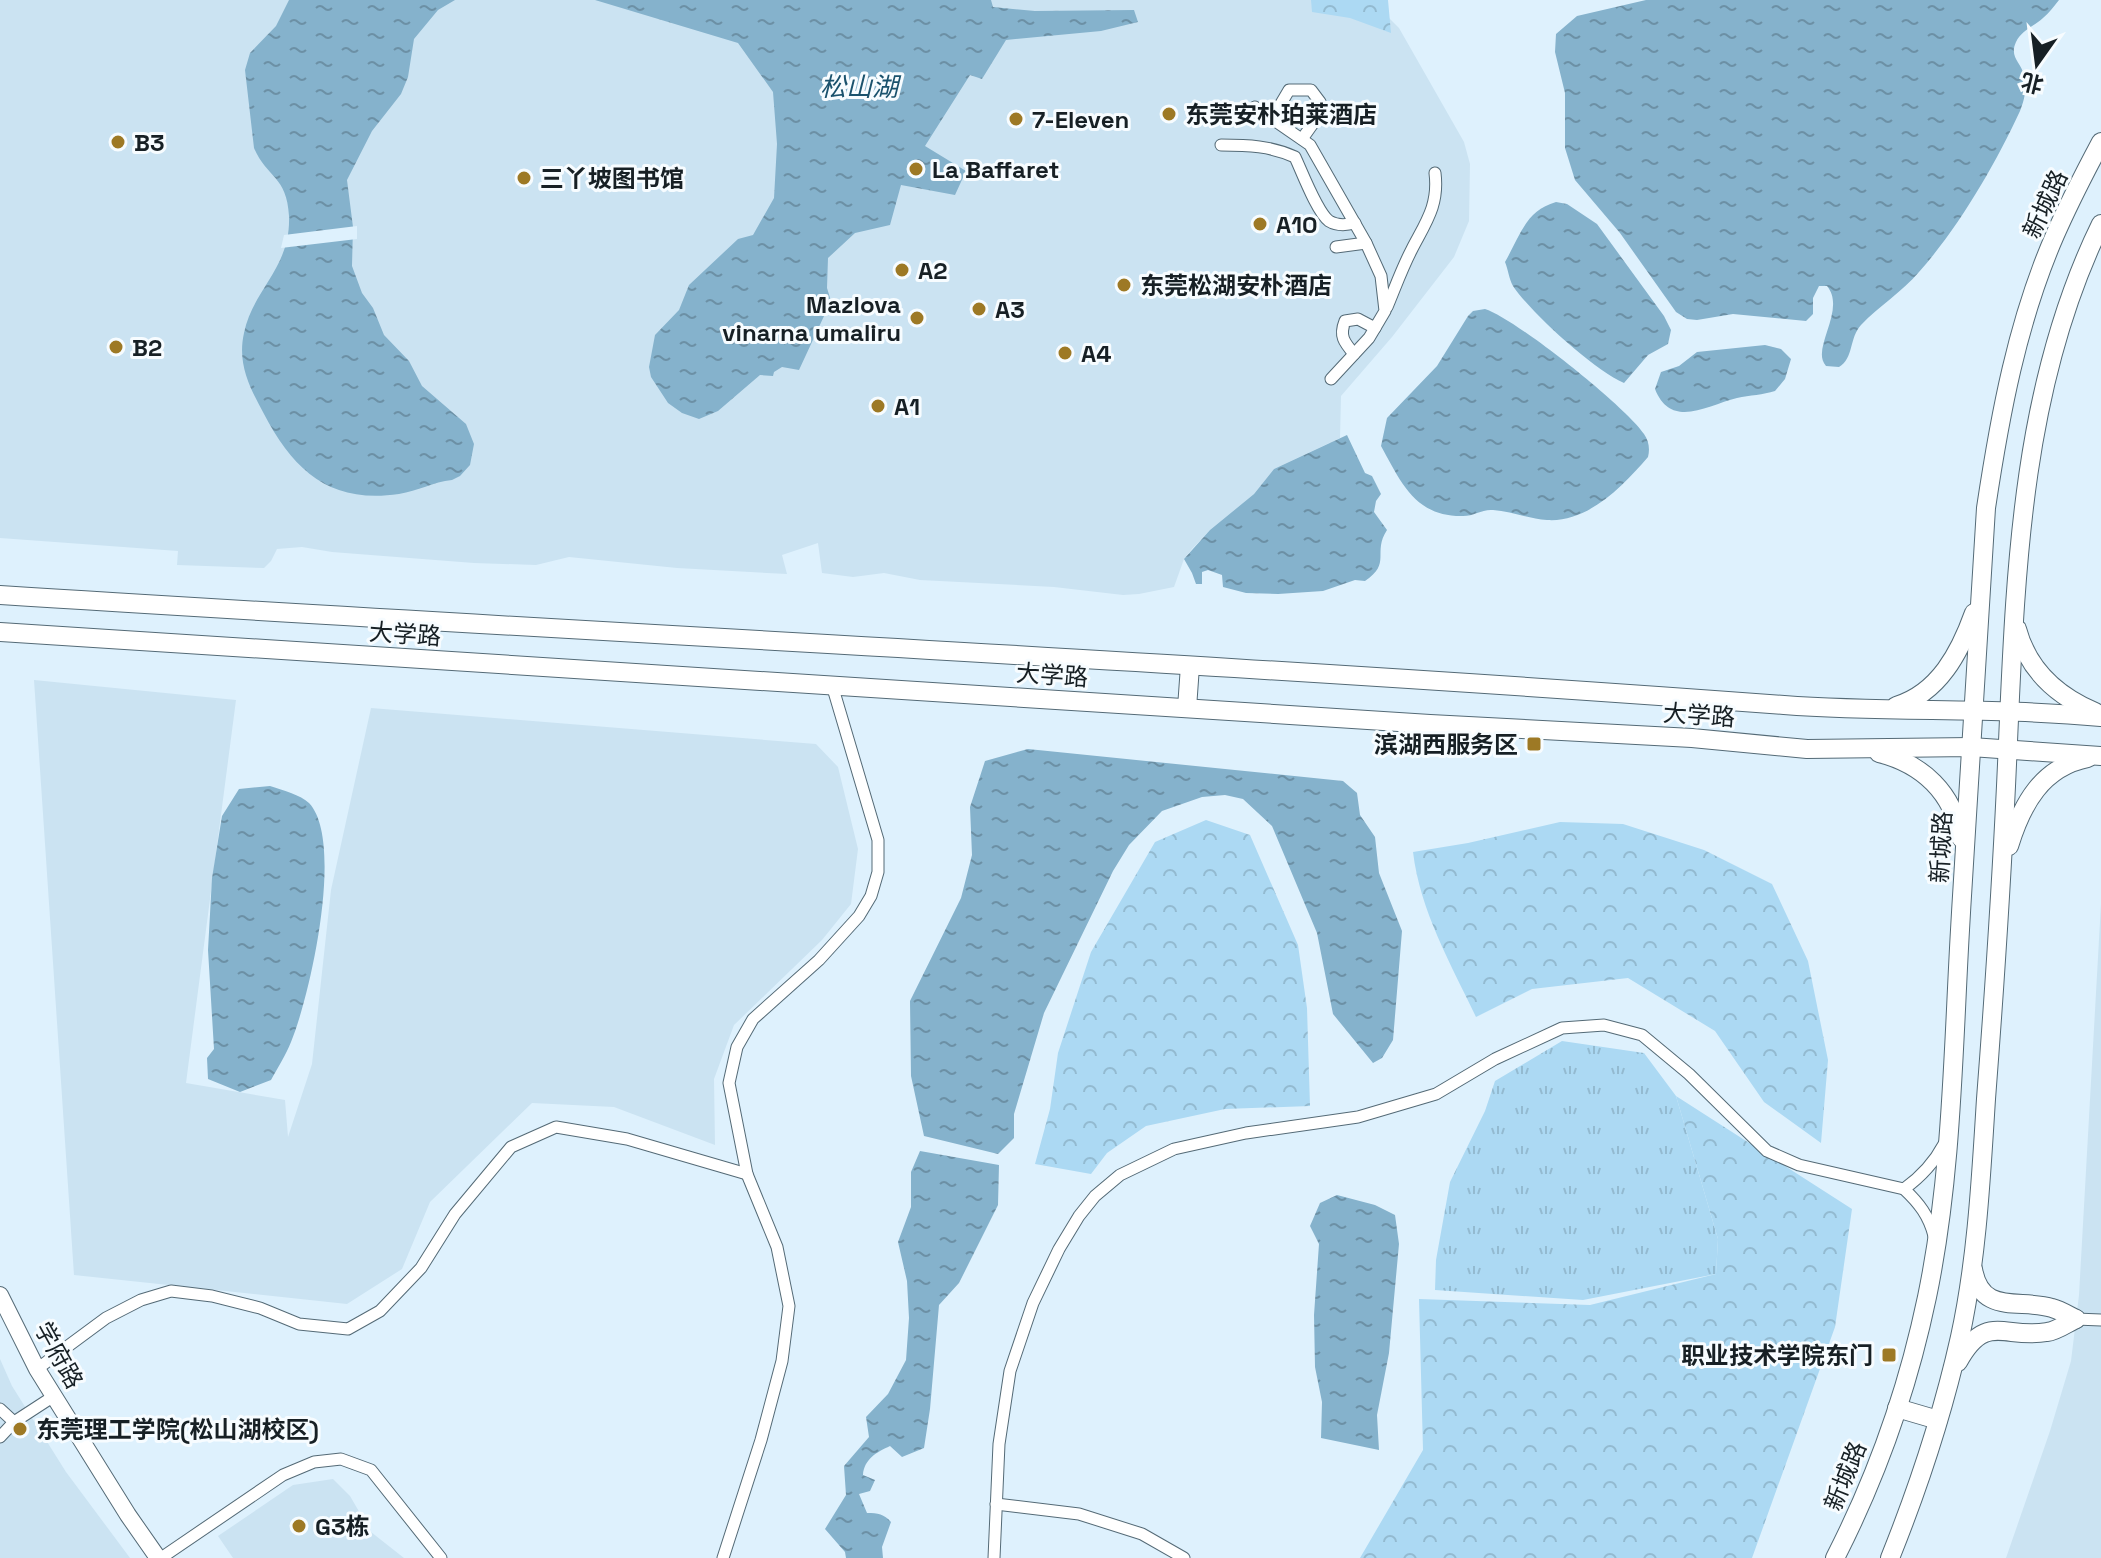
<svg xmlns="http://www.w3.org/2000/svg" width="2101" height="1558" font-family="'Space Grotesk','Noto Sans SC',sans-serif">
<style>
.built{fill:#cbe3f2}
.grass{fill:url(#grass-tufts)}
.forest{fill:url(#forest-crowns)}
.water{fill:url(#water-ripples)}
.pier{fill:#def1fd}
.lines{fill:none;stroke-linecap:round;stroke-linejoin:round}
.street-casing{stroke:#546a76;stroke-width:13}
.secondary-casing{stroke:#546a76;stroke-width:18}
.primary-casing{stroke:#546a76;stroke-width:20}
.street{stroke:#fff;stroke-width:11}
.secondary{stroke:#fff;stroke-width:16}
.primary{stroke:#fff;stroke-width:18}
.poi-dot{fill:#9d7925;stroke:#f7fcff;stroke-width:3}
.labels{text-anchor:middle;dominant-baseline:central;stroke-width:6;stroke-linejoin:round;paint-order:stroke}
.poi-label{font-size:24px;font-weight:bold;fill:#172025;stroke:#f7fcff;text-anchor:start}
.street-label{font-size:24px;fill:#172025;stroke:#f7fcff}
.water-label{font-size:26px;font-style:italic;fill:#1a526d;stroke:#f7fcff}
</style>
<defs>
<pattern id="grass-tufts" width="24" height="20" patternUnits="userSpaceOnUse" patternTransform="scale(2)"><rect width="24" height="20" fill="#acd9f3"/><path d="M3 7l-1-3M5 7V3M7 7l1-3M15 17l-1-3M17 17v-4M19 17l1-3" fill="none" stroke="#93bad0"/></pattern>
<pattern id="forest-crowns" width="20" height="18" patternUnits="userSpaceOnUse" patternTransform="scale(2)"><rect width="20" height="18" fill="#acd9f3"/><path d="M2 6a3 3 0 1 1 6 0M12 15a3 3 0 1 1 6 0" fill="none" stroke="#93bad0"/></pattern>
<pattern id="water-ripples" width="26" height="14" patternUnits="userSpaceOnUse" patternTransform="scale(2)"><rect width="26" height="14" fill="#85b2cc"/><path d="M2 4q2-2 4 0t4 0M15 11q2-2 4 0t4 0" fill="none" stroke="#6c90a5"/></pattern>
</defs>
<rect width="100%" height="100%" fill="#def1fd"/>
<g class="built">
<path d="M0,0H1367L1375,4L1399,28L1464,142L1470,164L1469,221L1454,257L1392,337L1341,396L1340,438L1274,469L1254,494L1210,530L1192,549L1184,559L1174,587L1139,594L1123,595L1054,587L920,580L884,573L853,577L822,573L818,543L782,555L787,574L677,568L569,557L536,565L474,563L332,552L302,547L277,549L271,561L264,568L177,565L178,551L0,538Z"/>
<path d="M34,680L236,700L186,1083L285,1100L288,1137L312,1064L331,890L371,708L816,744L838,767L858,849L851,904L822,940L734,1025L714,1079L715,1145L614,1107L532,1103L430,1202L402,1269L347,1304L74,1275Z"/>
<path d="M2101,904V1558H2006L2050,1431L2071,1361L2079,1295Z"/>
<path d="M0,1359L12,1386L66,1472L130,1558H0Z"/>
<path d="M333,1479L350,1496L371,1532L404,1558H233L218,1536L293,1485Z"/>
</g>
<path class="grass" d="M1562,1041L1644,1053L1676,1096L1718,1239L1716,1274L1583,1300L1435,1290L1436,1260L1450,1182L1485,1111L1495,1081Z"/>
<g class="forest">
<path d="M1311,0H1388L1391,33L1350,18L1312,12Z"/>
<path d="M1206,820L1250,835L1298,945L1307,1008L1310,1106L1225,1109L1146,1126L1107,1153L1091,1174L1035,1164L1050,1109L1058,1053L1091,952L1155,842Z"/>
<path d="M1560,822L1623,824L1704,850L1772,884L1808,961L1828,1060L1821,1143L1764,1102L1715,1031L1628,978L1532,989L1476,1017C1451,964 1420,911 1413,852L1468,843Z"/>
<path d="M1676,1096L1852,1209L1835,1327L1752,1558H1360L1423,1450L1419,1299L1590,1305L1716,1274L1718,1239Z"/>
</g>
<g class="water">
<path d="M289,0H455L438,10L414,39L408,77L401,94L372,131L347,180L353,227L352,266L362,293L373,308L384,335L409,361L422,386L466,424L474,444L470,465L460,476L452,480C433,482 418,491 399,494C330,504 294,471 264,414C250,388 237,364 244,333C253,289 291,268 289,216C287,176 267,178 254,148L245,70L250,53L276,26Z"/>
<path d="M595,0H991L993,7L1035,11L1134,10L1138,22L1101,31L1006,40L982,79L970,75L925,146L966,171L955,195L901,185L890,225L855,233L828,258L827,288L831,301L799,370L782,367L774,372L773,376L760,375L718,411L699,419L682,413L668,403L651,377L649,367L655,335L679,310L689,285L738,239L753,235L774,198L777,144L773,92L738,43Z"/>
<path d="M1646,0H2059C2054,6 2049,13 2043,18C2034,26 2021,31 2016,42C2009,57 2021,62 2024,75C2028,86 2024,101 2020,111C1995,165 1959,227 1919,272C1902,292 1879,306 1861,325C1849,338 1854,358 1839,367L1826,366C1810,349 1847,310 1827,286H1819L1813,298V314L1806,321L1733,314L1697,320L1687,319L1676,312L1620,233L1575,180L1565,148V93L1555,52L1556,34L1577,16Z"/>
<path d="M1556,202L1567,204L1597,224L1664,316L1671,330L1668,344L1648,355L1624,383C1594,370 1531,313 1513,286C1509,279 1508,269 1505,262C1520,236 1525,211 1556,202Z"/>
<path d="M1485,309C1516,319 1625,406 1644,434C1649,441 1650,449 1648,457C1624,485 1588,523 1547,520C1529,519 1511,511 1493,510C1482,509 1474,516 1463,516C1415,517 1401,482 1381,446L1387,418L1437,366L1468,316L1473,311Z"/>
<path d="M1765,345L1781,349L1791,359L1785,379L1775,391C1763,395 1750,395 1737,398C1708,405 1671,430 1655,389L1661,372L1679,366L1697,352Z"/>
<path d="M1347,435L1365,473L1372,476L1381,494L1376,501L1374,512L1387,530C1372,553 1392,563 1365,581L1355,580L1323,591L1278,594L1246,593L1223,587L1222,575L1208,570L1202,572V584H1196L1192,573L1184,559L1210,530L1254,494L1274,469Z"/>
<path d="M1028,749L1343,781L1357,793L1360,815L1375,837L1379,873L1402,931L1393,1040L1382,1058L1373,1063L1333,1014L1317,933L1272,826L1243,799L1225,795L1202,797L1162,811L1129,845L1113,871L1044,1013L1014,1114V1138L998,1154L924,1136L911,1076L910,1001L961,898L972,855L970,807L985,761Z"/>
<path d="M270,786C282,790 301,795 309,803C345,841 310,996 291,1042C286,1055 278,1067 271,1080L240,1092L208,1079L207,1058L214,1049L208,950L212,878L222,816L239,789Z"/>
<path d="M920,1151L999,1165L998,1205L959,1283L939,1305L930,1409L924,1448L902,1457L890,1446C877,1452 864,1459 863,1475L875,1480L870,1491L859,1494L867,1513C878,1513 884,1514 891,1522L882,1547L883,1558H846L845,1552L825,1529L846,1495L844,1466L869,1437L866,1417L888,1394L906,1360L909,1318L907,1281L898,1242L911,1207V1172Z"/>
<path d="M1337,1195L1375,1205L1395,1215L1399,1244L1389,1353L1377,1415L1379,1450L1321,1438L1322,1402L1315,1367L1314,1315L1319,1244L1310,1226L1320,1203Z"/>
</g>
<path class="pier" d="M357,226V239L281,248L284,235Z"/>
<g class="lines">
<defs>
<g id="street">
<path d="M1255,107L1310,145L1366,243L1381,276L1385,311L1369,338L1331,379"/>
<path d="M1272,119L1289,90H1311L1320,102L1319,115L1302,139"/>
<path d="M1221,145C1248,145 1271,146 1295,157C1302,172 1317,212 1329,221C1337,226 1347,225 1355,223"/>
<path d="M1336,247L1366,243"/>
<path d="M1387,307C1395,288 1402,268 1412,249C1426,222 1439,205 1435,173"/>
<path d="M1354,354C1344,342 1339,336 1345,321L1358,319L1375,328"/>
<path d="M1934,1236C1929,1216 1919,1203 1904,1189C1922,1176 1934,1163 1944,1144"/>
<path d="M2076,1319L2101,1320"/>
<path d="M37,1369L106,1318L141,1300L171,1291L212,1296L260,1308L299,1324L348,1329L380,1311L421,1268L455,1214L511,1147L556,1127L627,1139L747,1174"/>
<path d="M0,1409L14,1422"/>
<path d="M0,1437L14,1422L54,1396"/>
<path d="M996,1504L1079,1514L1142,1534L1184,1558"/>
<path d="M161,1558L283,1475L314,1462L341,1459L371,1470L441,1558"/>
<path d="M723,1558L761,1440L782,1361L789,1306L777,1247L747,1174L729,1083L737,1047L753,1019L819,960L859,916L871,896L878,872V840L832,685"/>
<path d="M994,1558L999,1444L1010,1371L1033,1303L1059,1249L1079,1216L1095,1196L1120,1175L1174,1149L1246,1133L1358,1117L1436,1094L1495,1059L1562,1028L1604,1025L1642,1035L1689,1074L1767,1151L1799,1165L1904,1189"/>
</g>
<path id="secondary" d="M0,1295L37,1369L128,1515L158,1558"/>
<g id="primary">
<path d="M0,595C595,633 1190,661 1784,705C1890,713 1996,707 2101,717"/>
<path d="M2017,629C2028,670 2057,696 2095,712"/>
<path d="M0,632L1430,724L1692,738L1807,749L1971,747L2101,756"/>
<path d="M1896,706C1939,693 1960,652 1974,613"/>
<path d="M1187,708L1190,666"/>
<path d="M1879,753C1923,764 1953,793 1961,838"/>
<path d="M2009,846C2022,804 2042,767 2088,758"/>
<path d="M1973,1269C1981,1316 2020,1298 2052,1308C2060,1310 2068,1315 2076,1319"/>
<path d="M1958,1362C1986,1311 2005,1340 2047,1332C2057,1331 2067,1323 2076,1319"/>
<path d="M1897,1408L1938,1420"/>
<path d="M1835,1558C1877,1476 1908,1388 1927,1297C1952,1177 1953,1052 1960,930C1968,789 1977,648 1986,508C2000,415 2017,322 2055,235C2069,203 2085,172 2101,142"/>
<path d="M1890,1558C1919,1486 1943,1413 1960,1337C1977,1259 1981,1178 1986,1099C1994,995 2001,890 2006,786C2015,597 2016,397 2101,224"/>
</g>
</defs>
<use href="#street" class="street-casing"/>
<use href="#secondary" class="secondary-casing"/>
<use href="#primary" class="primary-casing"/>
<use href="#street" class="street"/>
<use href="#secondary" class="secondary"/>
<use href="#primary" class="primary"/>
</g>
<g class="poi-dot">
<circle cx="1169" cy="114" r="8"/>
<circle cx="1016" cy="119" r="8"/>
<circle cx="118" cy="142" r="8"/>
<circle cx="916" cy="169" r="8"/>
<circle cx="524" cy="178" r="8"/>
<circle cx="1260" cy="224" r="8"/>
<circle cx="902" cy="270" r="8"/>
<circle cx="1124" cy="285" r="8"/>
<circle cx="979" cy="309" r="8"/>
<circle cx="917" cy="318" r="8"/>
<circle cx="116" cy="347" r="8"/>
<circle cx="1065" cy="353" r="8"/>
<circle cx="878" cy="406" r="8"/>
<rect x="1526" y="736" width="16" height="16" rx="4"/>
<rect x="1881" y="1347" width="16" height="16" rx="4"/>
<circle cx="20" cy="1429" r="8"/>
<circle cx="299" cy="1526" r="8"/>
</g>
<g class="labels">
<g class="poi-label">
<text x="1185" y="114">东莞安朴珀莱酒店</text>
<text x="1032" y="119">7-Eleven</text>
<text x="134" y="142">B3</text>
<text x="932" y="169">La Baffaret</text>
<text x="540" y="178">三丫坡图书馆</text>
<text x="1276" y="224">A10</text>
<text x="918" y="270">A2</text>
<text x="1140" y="285">东莞松湖安朴酒店</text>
<text x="901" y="304" text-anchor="end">Mazlova<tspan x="901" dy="28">vinarna umaliru</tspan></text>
<text x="995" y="309">A3</text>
<text x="132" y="347">B2</text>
<text x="1081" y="353">A4</text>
<text x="894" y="406">A1</text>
<text x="1518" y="744" text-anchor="end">滨湖西服务区</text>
<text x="1873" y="1355" text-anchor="end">职业技术学院东门</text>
<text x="36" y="1429">东莞理工学院(松山湖校区)</text>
<text x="315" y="1526">G3栋</text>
</g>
<g class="street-label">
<text transform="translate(2045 204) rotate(-65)">新城路</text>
<text transform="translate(405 634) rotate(4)">大学路</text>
<text transform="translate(1052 675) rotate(4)">大学路</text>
<text transform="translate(1699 715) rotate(4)">大学路</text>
<text transform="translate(1941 847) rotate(-87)">新城路</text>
<text transform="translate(59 1355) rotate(61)">学府路</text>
<text transform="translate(1845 1476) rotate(-68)">新城路</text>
</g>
<g class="water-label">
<text x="859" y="87">松山湖</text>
</g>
</g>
<g transform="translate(2037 64) rotate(194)" stroke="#f7fcff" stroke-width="6" paint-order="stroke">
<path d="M0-6L14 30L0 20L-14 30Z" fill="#172025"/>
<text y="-12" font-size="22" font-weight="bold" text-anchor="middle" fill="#172025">北</text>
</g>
</svg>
